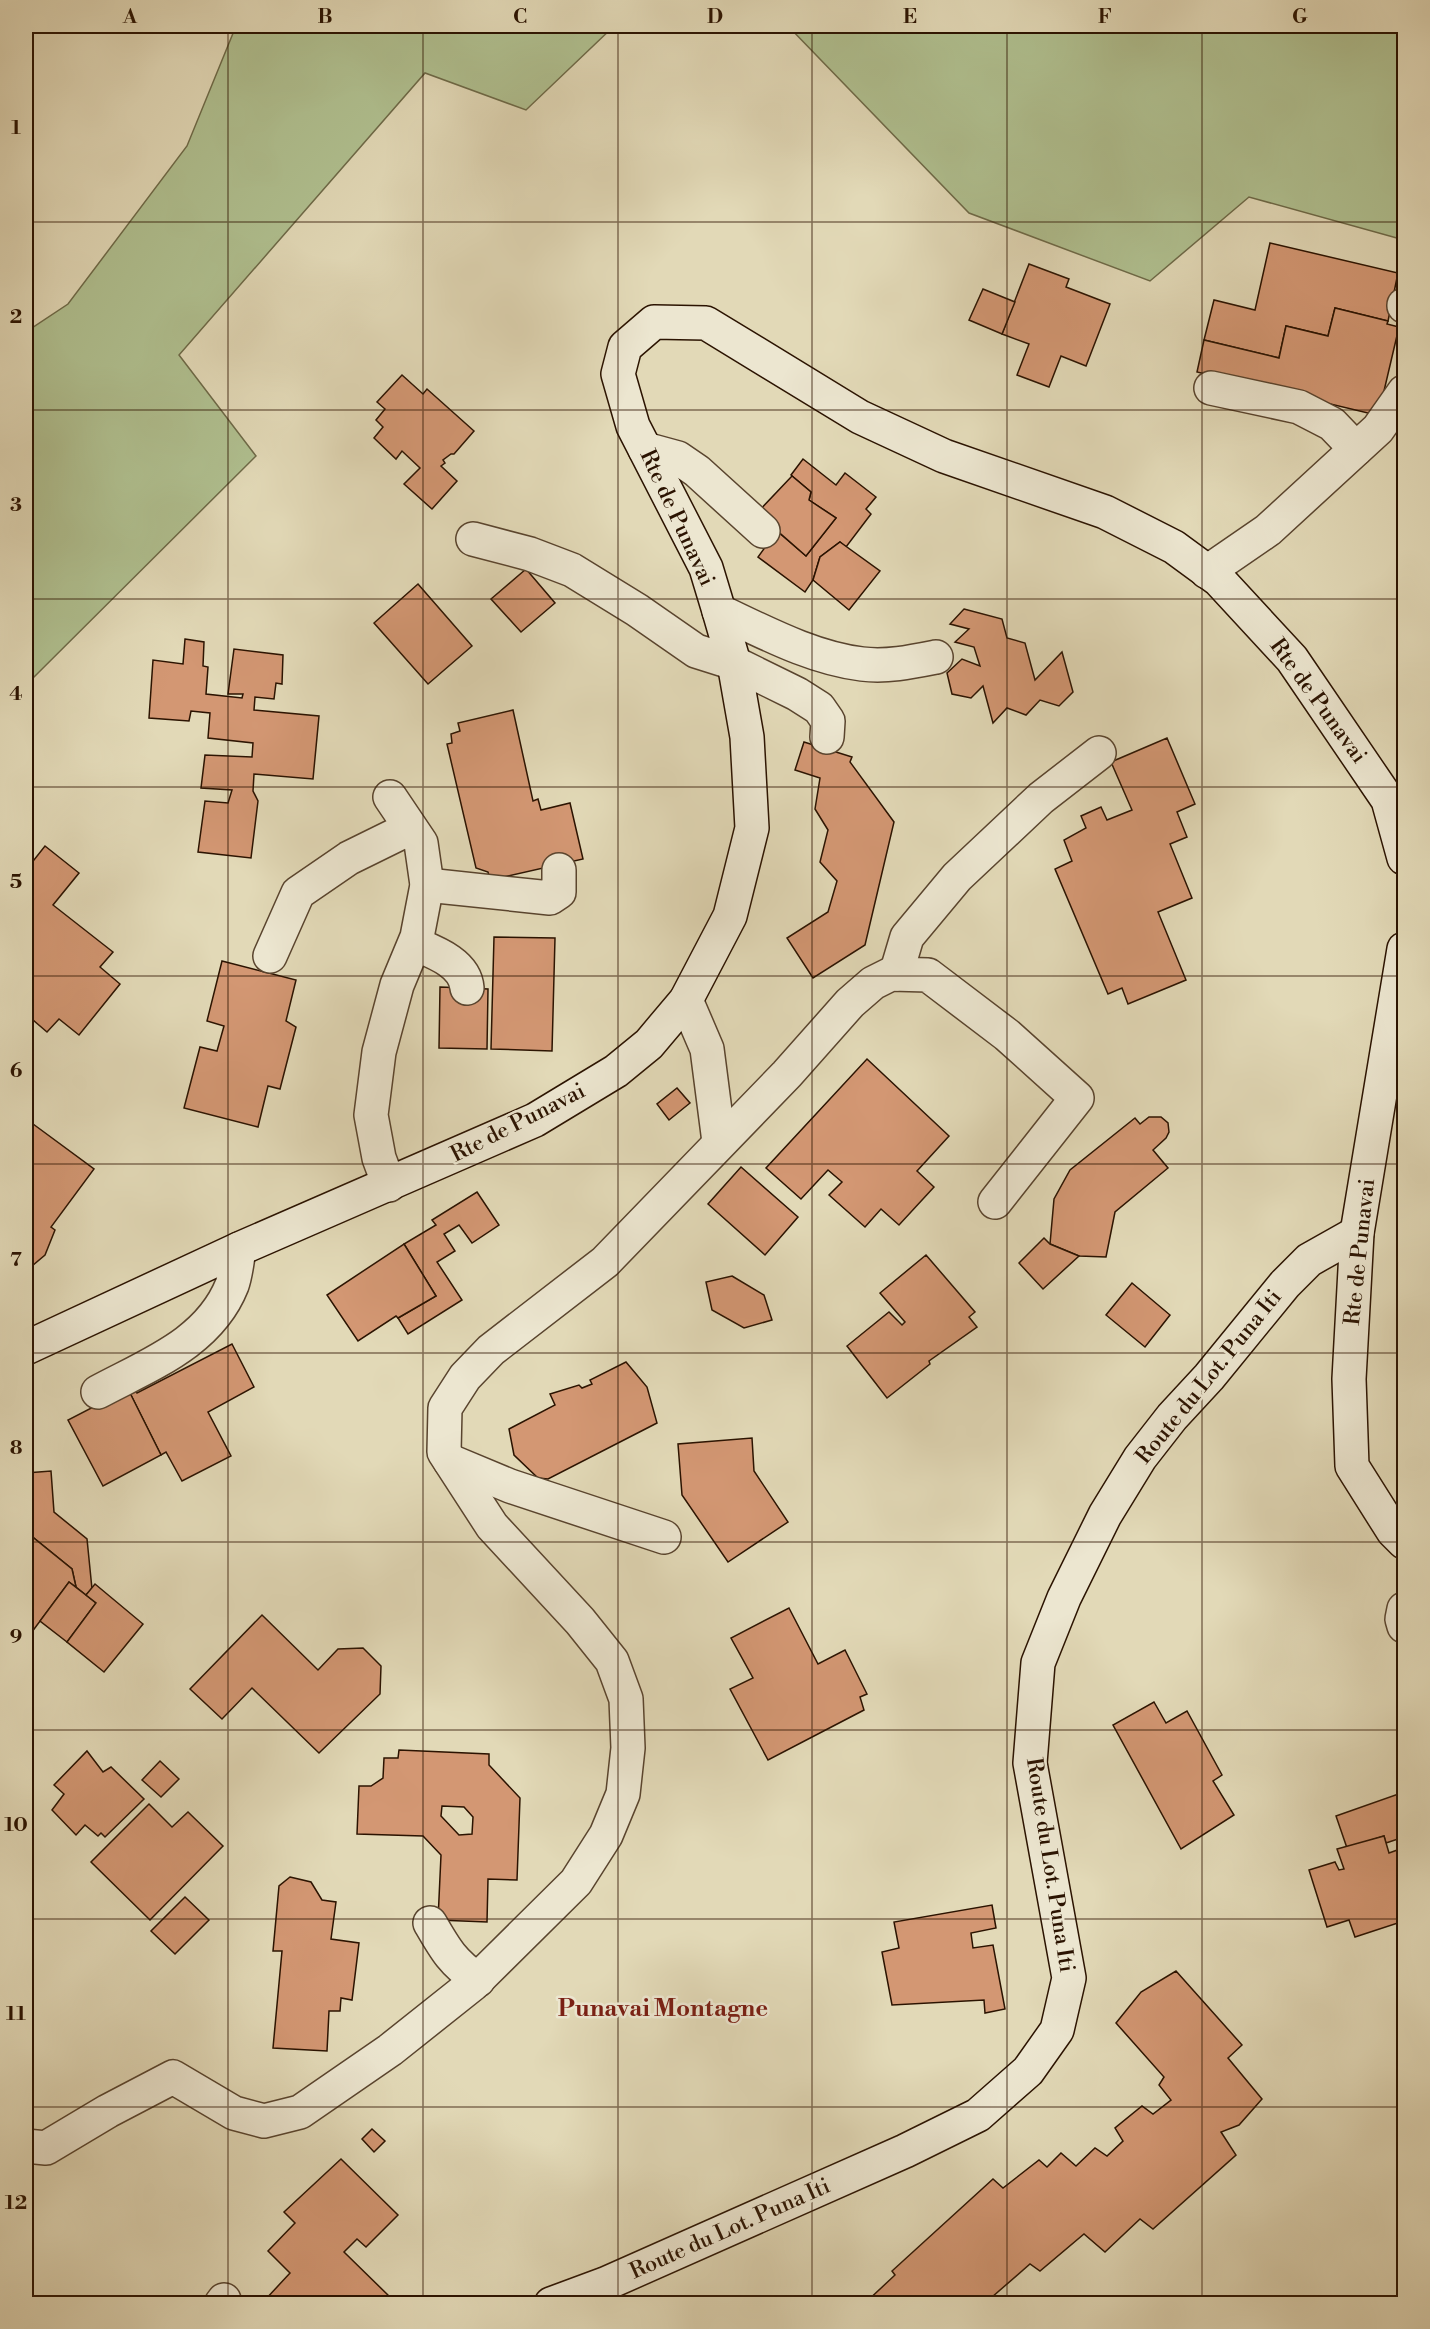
<svg xmlns="http://www.w3.org/2000/svg" width="1430" height="2329" font-family="'Libre Bodoni',serif">
<style>
.green{fill:#b0c090;stroke:#6e6a48;stroke-width:1.5}
.building{fill:#d39773;stroke:#2b1301;stroke-width:1.5;fill-rule:evenodd}
.lines{fill:none;stroke-linecap:round;stroke-linejoin:round}
.minor-casing{stroke:#59442e;stroke-width:36}
.secondary-casing{stroke:#2b1301;stroke-width:36}
.minor{stroke:#ece6d0;stroke-width:33}
.secondary{stroke:#ece6d0;stroke-width:33}
.grid{fill:none;stroke:#2b1301;stroke-width:1.5;stroke-opacity:0.55}
.labels{text-anchor:middle;dominant-baseline:central;stroke-width:5;stroke-linejoin:round;paint-order:stroke}
.street-label{font-size:22px;fill:#2b1301;stroke:#ece6d0}
.neighbourhood-label{font-size:24px;font-weight:bold;fill:#7a1f14;stroke:#ece6d0}
.neatline{fill:none;stroke:#2b1301;stroke-width:2}
.grid-label{font-size:20px;text-anchor:middle;font-weight:bold;fill:#2b1301}
</style>
<rect width="100%" height="100%" fill="#e2d9b7"/>
<filter id="stains"><feTurbulence type="fractalNoise" baseFrequency=".00333" numOctaves="4"/><feColorMatrix values="0 0 0 0 .2 0 0 0 0 .09 0 0 0 0 .02 0 0 0 .5 -.17"/></filter>
<radialGradient id="worn" r=".72"><stop offset=".6" stop-color="#630" stop-opacity="0"/><stop offset="1" stop-color="#630" stop-opacity=".3"/></radialGradient>
<g class="green">
<path d="M236,26H614L526,110L425,73L179,355L256,456L26,685V332L68,304L187,146Z"/>
<path d="M788,26H1404V240L1249,197L1150,281L969,213Z"/>
</g>
<g class="building">
<path d="M1270,243L1398,273L1388,321L1335,308L1328,336L1286,326L1279,358L1204,340L1214,300L1255,310Z"/>
<path d="M1029,264L1069,279L1066,287L1110,304L1086,366L1061,356L1049,387L1017,375L1029,344L1002,334Z"/>
<path d="M983,289L1015,302L1002,334L969,320Z"/>
<path d="M1335,308L1388,321L1387,324L1399,327L1380,408L1372,414L1197,372L1204,340L1279,358L1286,326L1328,336Z"/>
<path d="M402,375L423,394L427,389L474,431L454,454H451L443,460L445,463L441,466L457,481L432,509L404,484L420,468L402,451L396,459L374,438L383,427L376,420L385,409L377,402Z"/>
<path d="M803,459L836,485L845,473L876,497L866,509L871,514L846,547L840,542L820,557L813,580L805,592L758,557L777,531L806,556L836,518L809,500L811,492L791,475Z"/>
<path d="M792,476L811,492L809,500L836,518L806,556L757,513Z"/>
<path d="M840,542L880,571L849,610L813,580L820,557Z"/>
<path d="M526,569L555,603L521,632L491,599Z"/>
<path d="M418,584L472,646L428,684L374,623Z"/>
<path d="M964,609L1002,619L1007,638L1025,643L1035,680L1062,652L1073,692L1059,706L1040,700L1026,715L1007,708L993,723L983,686L971,698L952,694L947,673L962,659L980,666L974,647L955,642L969,629L950,624Z"/>
<path d="M185,639L204,642L203,666L208,667L206,694L242,698L243,694H228L234,649L283,655L282,684L276,683L274,699L255,697L254,710L319,716L313,779L254,774L253,791L258,801L251,858L198,852L205,801L228,803L232,790L201,788L205,755L252,757L253,743L208,738L210,713L191,711L189,721L149,718L153,660L183,664Z"/>
<path d="M513,710L533,801L538,799L541,810L570,803L583,859L490,880L488,872L476,868L447,744L452,743L451,734L460,731L458,723Z"/>
<path d="M1167,738L1195,804L1177,812L1187,837L1170,844L1192,898L1158,912L1186,980L1128,1004L1122,988L1108,994L1055,869L1072,861L1064,840L1086,828L1081,816L1101,807L1107,820L1132,810L1111,762Z"/>
<path d="M804,742L852,757L850,762L894,822L865,945L813,978L787,938L828,912L837,881L820,862L828,830L815,809L820,778L795,770Z"/>
<path d="M45,846L79,873L53,905L113,952L100,967L120,984L79,1035L59,1019L47,1032L26,1014V870Z"/>
<path d="M494,937L555,938L552,1051L491,1049Z"/>
<path d="M222,961L296,980L286,1021L296,1027L280,1089L268,1086L258,1127L184,1108L200,1047L217,1051L224,1026L207,1021Z"/>
<path d="M440,987L488,989L487,1049L439,1048Z"/>
<path d="M867,1059L949,1136L917,1171L934,1187L899,1225L881,1209L865,1227L829,1195L842,1182L828,1170L801,1199L766,1168Z"/>
<path d="M677,1088L690,1103L669,1120L657,1104Z"/>
<path d="M1149,1117H1161L1168,1123L1169,1132L1166,1138L1153,1150L1168,1168L1115,1212L1106,1257L1079,1256L1050,1244L1054,1199L1070,1170L1135,1118L1140,1124Z"/>
<path d="M29,1121L94,1169L51,1227L55,1230L45,1255L26,1271V1126Z"/>
<path d="M741,1167L798,1217L765,1255L708,1204Z"/>
<path d="M477,1192L499,1225L472,1243L459,1225L444,1234L455,1251L437,1262L462,1300L408,1334L398,1318L436,1296L404,1244L436,1225L432,1220Z"/>
<path d="M1044,1238L1050,1244L1079,1256L1043,1289L1019,1263Z"/>
<path d="M404,1244L436,1296L398,1318L396,1316L358,1341L327,1295Z"/>
<path d="M926,1255L975,1312L969,1317L977,1327L929,1361L930,1364L887,1398L847,1346L889,1312L902,1325L905,1322L880,1293Z"/>
<path d="M732,1276L764,1295L772,1320L744,1328L712,1310L706,1282Z"/>
<path d="M1132,1283L1170,1315L1145,1347L1106,1315Z"/>
<path d="M232,1344L254,1387L208,1412L231,1456L182,1481L166,1452L161,1455L128,1389L133,1386L137,1393Z"/>
<path d="M626,1362L647,1387L657,1423L548,1479L538,1478L514,1455L509,1429L555,1405L550,1394L579,1385L582,1388L592,1384L590,1380Z"/>
<path d="M128,1389L161,1455L103,1486L68,1420Z"/>
<path d="M752,1438L754,1471L788,1522L728,1562L682,1495L678,1444Z"/>
<path d="M51,1471L54,1512L87,1539L92,1589L86,1595L76,1587L72,1569L29,1534L26,1504V1473Z"/>
<path d="M26,1504L29,1534L72,1569L76,1587L69,1582L26,1640Z"/>
<path d="M69,1582L96,1603L67,1642L40,1621Z"/>
<path d="M95,1584L143,1624L104,1672L67,1642L96,1603L86,1595Z"/>
<path d="M789,1608L818,1664L845,1650L867,1694L860,1697L864,1710L768,1760L730,1689L753,1678L731,1638Z"/>
<path d="M262,1615L318,1670L338,1649L363,1648L381,1666L380,1694L319,1753L252,1688L222,1719L190,1689Z"/>
<path d="M1154,1702L1166,1723L1187,1711L1222,1775L1213,1781L1234,1815L1181,1849L1113,1725Z"/>
<path d="M399,1750L489,1754V1765L520,1798L517,1880L488,1879L487,1922L438,1920L441,1855L423,1836L357,1834L359,1786H371L383,1778L384,1758H398ZM442,1806L464,1807L473,1817L472,1834L459,1835L441,1816Z"/>
<path d="M87,1751L103,1772L111,1767L144,1799L105,1837L101,1833L98,1836L85,1825L76,1835L52,1810L64,1794L54,1785Z"/>
<path d="M26,1753H29L27,1782H26Z"/>
<path d="M160,1761L179,1779L161,1797L142,1780Z"/>
<path d="M1404,1792V1837L1386,1843L1384,1836L1347,1848L1336,1816Z"/>
<path d="M149,1804L172,1827L188,1812L223,1846L150,1920L91,1862Z"/>
<path d="M1384,1836L1389,1853L1400,1849L1404,1863V1921L1355,1937L1349,1920L1327,1927L1309,1870L1335,1862L1339,1870L1344,1869L1337,1849Z"/>
<path d="M290,1877L311,1882L322,1900L336,1902L331,1939L359,1943L352,2000L341,1998L340,2011H329L327,2051L273,2048L282,1951H273L279,1886Z"/>
<path d="M185,1897L209,1920L175,1954L151,1931Z"/>
<path d="M992,1905L996,1928L971,1933L973,1948L993,1945L1005,2009L985,2013L984,2000L892,2005L882,1952L899,1948L894,1922Z"/>
<path d="M1176,1971L1242,2045L1228,2058L1262,2099L1239,2125L1221,2132L1236,2155L1153,2229L1140,2219L1105,2252L1084,2234L1040,2271L1030,2264L984,2304H864L895,2275L892,2271L993,2179L1003,2188L1039,2160L1047,2167L1061,2153L1076,2166L1095,2148L1107,2156L1123,2141L1115,2128L1142,2106L1153,2114L1171,2100L1159,2085L1164,2077L1116,2023L1141,1992Z"/>
<path d="M372,2129L385,2141L374,2152L362,2139Z"/>
<path d="M341,2159L398,2215L366,2247L357,2239L344,2252L391,2298L385,2304H269L265,2300L290,2273L268,2251L295,2223L284,2212Z"/>
</g>
<g class="lines">
<defs>
<g id="minor">
<path d="M1404,305V306"/>
<path d="M1211,388L1299,407L1332,424L1356,449"/>
<path d="M645,449L678,458L697,471L763,531"/>
<path d="M473,539L530,554L572,570L637,610L696,651L734,663L797,694L819,708L828,721L827,737"/>
<path d="M1207,572L1268,530L1378,429L1404,392"/>
<path d="M719,611C764,632 812,658 862,664C887,667 911,662 936,657"/>
<path d="M427,885L550,898L559,892V870"/>
<path d="M415,944C434,952 465,963 467,988"/>
<path d="M270,956L298,893L349,858L410,828"/>
<path d="M896,974L907,937L957,877L1041,798L1099,753"/>
<path d="M686,1000L707,1049L719,1142"/>
<path d="M389,1185L379,1158L371,1115L379,1052L397,985L417,937L427,885L421,843L390,797"/>
<path d="M98,1392C148,1365 209,1343 232,1285C236,1274 237,1261 239,1249"/>
<path d="M450,1461L510,1486L664,1537"/>
<path d="M1404,1609L1402,1619L1404,1626"/>
<path d="M430,1923C445,1949 452,1962 478,1980"/>
<path d="M26,2146L46,2148L108,2111L173,2077L234,2113L264,2121L300,2112L390,2050L473,1984L576,1882L606,1835L623,1794L628,1748L626,1699L612,1661L580,1621L492,1526L444,1452L445,1408L465,1377L491,1350L605,1262L787,1074L850,1003L873,983L891,974L928,975L1007,1035L1077,1098L995,1202"/>
<path d="M221,2304L224,2300"/>
</g>
<g id="secondary">
<path d="M1404,949L1357,1233L1349,1379L1352,1466L1393,1531L1404,1542"/>
<path d="M26,1348L239,1249L535,1120L616,1071L649,1044L686,1000L730,916L752,828L747,737L734,663L719,611L706,568L633,426L618,374L625,347L654,322L706,323L860,417L944,456L1105,512L1174,547L1219,580L1292,659L1388,800L1404,858"/>
<path d="M551,2304L605,2284L905,2151L978,2115L1028,2071L1057,2030L1069,1978L1030,1763L1038,1663L1064,1598L1105,1515L1140,1458L1172,1417L1209,1377L1285,1284L1309,1260L1357,1233"/>
</g>
</defs>
<use href="#minor" class="minor-casing"/>
<use href="#secondary" class="secondary-casing"/>
<use href="#minor" class="minor"/>
<use href="#secondary" class="secondary"/>
</g>
<path class="grid" d="M228,26V2304M423,26V2304M618,26V2304M812,26V2304M1007,26V2304M1202,26V2304M26,222H1404M26,410H1404M26,599H1404M26,787H1404M26,976H1404M26,1164H1404M26,1353H1404M26,1542H1404M26,1730H1404M26,1919H1404M26,2107H1404"/>
<g class="labels">
<g class="street-label">
<text transform="translate(677 518) rotate(65)">Rte de Punavai</text>
<text transform="translate(1318 701) rotate(54)">Rte de Punavai</text>
<text transform="translate(518 1123) rotate(-27)">Rte de Punavai</text>
<text transform="translate(1360 1252) rotate(-84)">Rte de Punavai</text>
<text transform="translate(1209 1377) rotate(-51)">Route du Lot. Puna Iti</text>
<text transform="translate(1050 1865) rotate(81)">Route du Lot. Puna Iti</text>
<text transform="translate(730 2229) rotate(-24)">Route du Lot. Puna Iti</text>
</g>
<g class="neighbourhood-label">
<text x="663" y="2009">Punavai Montagne</text>
</g>
</g>
<rect width="1430" height="2329" fill="none" stroke="#e2d9b7" stroke-width="66"/>
<rect x="33" y="33" width="1364" height="2263" class="neatline"/>
<g class="grid-label">
<text x="130" y="23">A</text>
<text x="325" y="23">B</text>
<text x="520" y="23">C</text>
<text x="715" y="23">D</text>
<text x="910" y="23">E</text>
<text x="1105" y="23">F</text>
<text x="1300" y="23">G</text>
<text x="16" y="134">1</text>
<text x="16" y="323">2</text>
<text x="16" y="511">3</text>
<text x="16" y="700">4</text>
<text x="16" y="888">5</text>
<text x="16" y="1077">6</text>
<text x="16" y="1266">7</text>
<text x="16" y="1454">8</text>
<text x="16" y="1643">9</text>
<text x="16" y="1831">10</text>
<text x="16" y="2020">11</text>
<text x="16" y="2209">12</text>
</g>
<rect width="100%" height="100%" filter="url(#stains)"/>
<rect width="100%" height="100%" fill="url(#worn)"/>
</svg>
